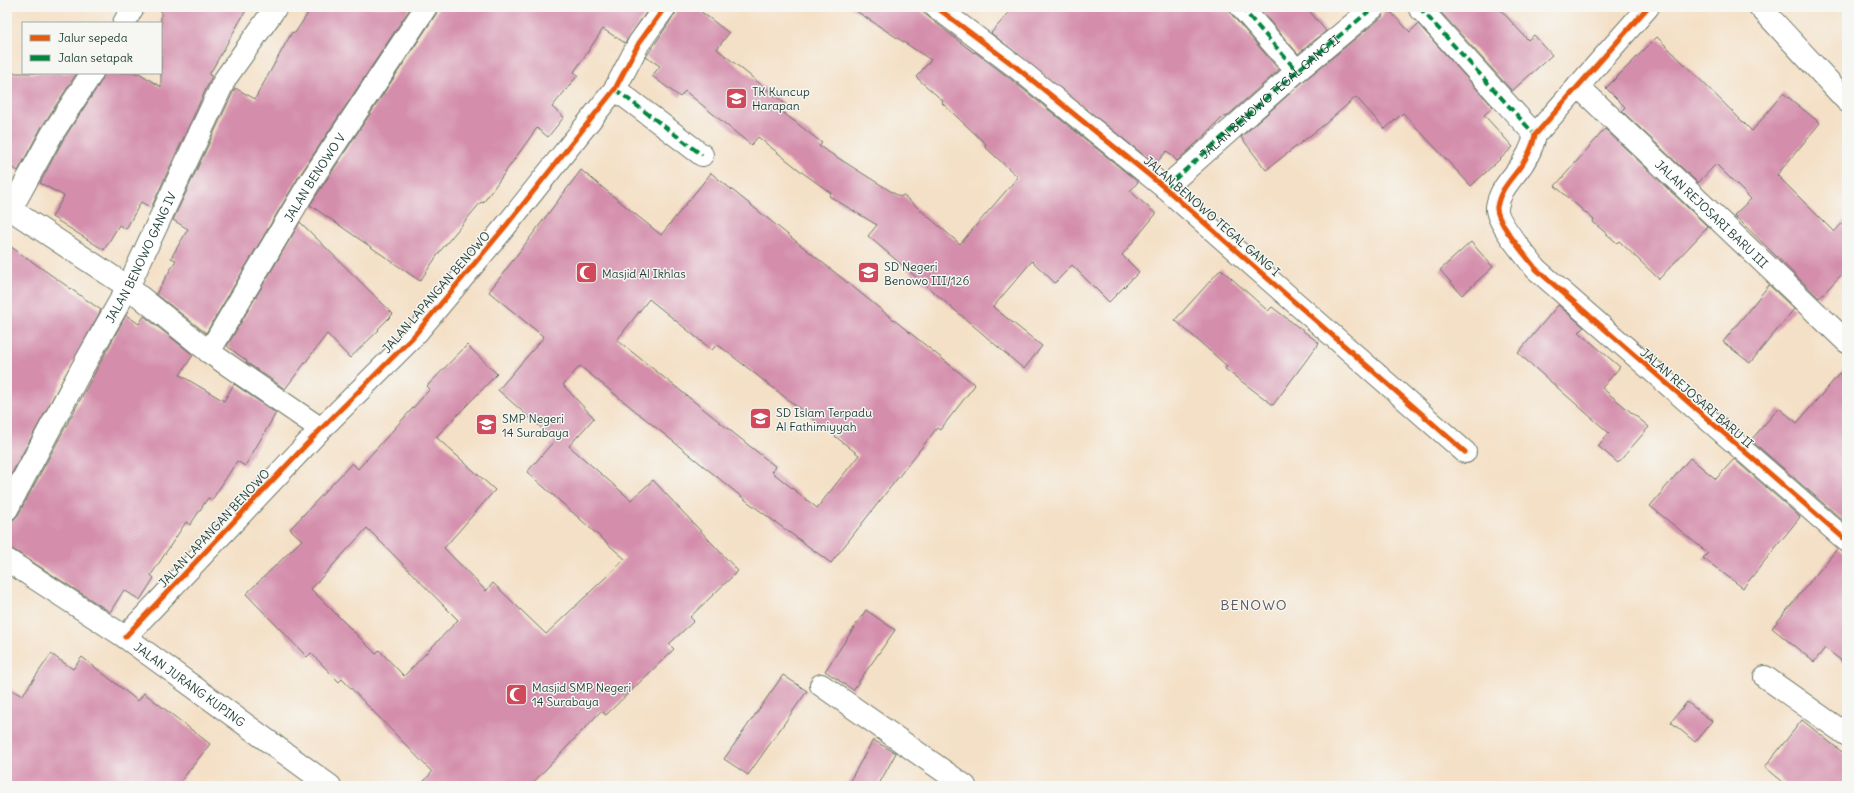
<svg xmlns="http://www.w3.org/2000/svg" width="1854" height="793" font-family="Delius,sans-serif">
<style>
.building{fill:#d48eac;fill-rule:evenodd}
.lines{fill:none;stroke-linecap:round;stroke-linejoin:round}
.minor-casing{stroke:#6a7667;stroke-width:24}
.tertiary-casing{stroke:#6a7667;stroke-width:24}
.minor{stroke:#fff;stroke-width:22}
.tertiary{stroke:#fff;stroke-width:22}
.quiet{stroke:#00873e;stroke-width:4;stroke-dasharray:8 4;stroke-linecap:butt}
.cycleway-casing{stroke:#f6f6f2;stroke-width:8}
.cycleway{stroke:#e8590c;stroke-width:5}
.labels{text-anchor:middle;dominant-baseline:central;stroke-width:3;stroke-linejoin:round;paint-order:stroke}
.poi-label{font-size:12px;fill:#1f3d34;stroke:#f6f6f2;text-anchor:start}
.street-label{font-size:12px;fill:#1f3d34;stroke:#f6f6f2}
.quarter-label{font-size:14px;letter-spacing:1px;fill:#5e595e;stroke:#f6f6f2}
</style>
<rect width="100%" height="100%" fill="#f6f6f2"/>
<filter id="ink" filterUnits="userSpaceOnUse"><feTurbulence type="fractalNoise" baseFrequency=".025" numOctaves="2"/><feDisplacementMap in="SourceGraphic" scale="8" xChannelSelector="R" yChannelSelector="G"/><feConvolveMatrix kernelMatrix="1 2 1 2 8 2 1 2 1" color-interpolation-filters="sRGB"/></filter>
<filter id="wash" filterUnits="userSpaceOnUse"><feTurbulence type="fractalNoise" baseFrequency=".012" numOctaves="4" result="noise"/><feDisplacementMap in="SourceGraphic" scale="16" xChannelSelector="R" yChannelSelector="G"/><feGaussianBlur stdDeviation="0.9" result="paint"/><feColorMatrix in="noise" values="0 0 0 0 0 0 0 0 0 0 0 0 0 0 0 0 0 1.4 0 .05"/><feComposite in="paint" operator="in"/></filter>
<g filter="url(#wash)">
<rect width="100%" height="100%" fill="#f4e0c6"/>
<g id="blocks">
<g class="building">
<path d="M161,7H248L209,75L212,76L151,208L141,202L126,229L119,225L104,250L52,217L64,196L40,183L63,140L102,80L104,73H139L161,87Z"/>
<path d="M312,7H411L298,178L206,333L156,294L176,260L171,258L188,229L173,220L235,88L255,99L292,32L295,33Z"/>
<path d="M438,7H650L625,43L603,29L574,72L578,75L552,107L564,117L548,137L537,128L483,203L481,202L441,250L420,281L310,205L436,14Z"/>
<path d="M677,7H695L729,33L717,49L784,103L780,110L822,143L819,146L900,197L903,195L960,244L1018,177L984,146L986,144L942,103L943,101L916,77L931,60L850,7H916L974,53L975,52L1008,77L1138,182L1130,191L1156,214L1122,255L1139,272L1109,302L1072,265L1055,283L1032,261L993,307L1042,346L1024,369L868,236L877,225L829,196L831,193L803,173L758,137L751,145L685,91L680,97L652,76L660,66L646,57L675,14Z"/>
<path d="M1014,7H1229L1232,15L1279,70L1226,117L1224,116L1205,135L1177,161L1167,151L1155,164L991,33Z"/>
<path d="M1258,7H1306L1326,31L1298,54Z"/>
<path d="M1386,7L1410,32L1418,24L1493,107L1484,115L1513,147L1471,186L1403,113L1385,129L1356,97L1325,124L1266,170L1241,137L1305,80L1382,17Z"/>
<path d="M1436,7H1498L1528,40L1534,35L1552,55L1512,91Z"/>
<path d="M1657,37L1752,131L1783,93L1820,123L1777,175L1834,232L1847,218V269L1819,298L1734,215L1751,199L1716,164L1698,183L1622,111L1625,107L1606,88Z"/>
<path d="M7,73H77L41,128L18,171L7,165Z"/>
<path d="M1605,129L1708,227L1659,279L1619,241L1617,243L1593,222L1594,220L1555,186Z"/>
<path d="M581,170L661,235L711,173L975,385L940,430L937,428L831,563L748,502L580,366L563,385L594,418L569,446L631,500L653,480L738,571L690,617L694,621L669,644L674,649L606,715L601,711L530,786H420L432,772L342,679L339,682L311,653L307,657L246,594L302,540L290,529L352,463L358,469L430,389L427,386L467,345L497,374L436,437L495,490L444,548L486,591L493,583L546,634L625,559L527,472L555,440L498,390L544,337L489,292ZM649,299L712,350L717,344L859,455L817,508L772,472L776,467L617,340ZM367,528L458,620L404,676L379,650L376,654L311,589Z"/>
<path d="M300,222L393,314L378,329L379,330L350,358L327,334L285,389L246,362L247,361L227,346Z"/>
<path d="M1471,242L1493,267L1462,295L1440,270Z"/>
<path d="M7,244L101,310L7,482Z"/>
<path d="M1221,269L1268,311L1272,307L1319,343L1273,405L1225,369L1227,366L1175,320Z"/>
<path d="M1769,285L1794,309L1750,363L1723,342Z"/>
<path d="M1558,305L1584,327L1579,332L1620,367L1602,388L1649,427L1618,463L1598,446L1609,433L1518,353Z"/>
<path d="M126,315L139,324L144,316L193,355L180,375L224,401L234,384L276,413L245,466L237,461L212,500L208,498L190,525L186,522L151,575L154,578L140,600L124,590L110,612L14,550L7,548V521L13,520L18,515Z"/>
<path d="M1847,365V524L1751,440L1779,408L1797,423Z"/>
<path d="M1690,458L1716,479L1734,459L1800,517L1743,588L1703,558L1708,553L1650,506Z"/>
<path d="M1837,549L1847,553V665L1825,648L1814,662L1772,628Z"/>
<path d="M866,610L895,630L853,690L825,671Z"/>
<path d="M51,654L73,669L82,657L138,701L144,693L210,744L177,786H7V687L22,696Z"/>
<path d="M783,675L807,691L748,775L724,759Z"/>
<path d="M1687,702L1712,721L1695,742L1671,722Z"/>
<path d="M1802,720L1847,756V786H1788L1765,767Z"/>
<path d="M873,740L896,753L878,786H847Z"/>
</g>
</g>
</g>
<g filter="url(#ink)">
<use href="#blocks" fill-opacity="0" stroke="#6a7667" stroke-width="1"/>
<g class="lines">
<defs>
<g id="minor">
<path d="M936,7L1016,67L1165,188L1465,452"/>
<path d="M1241,7L1297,71"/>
<path d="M1419,7L1535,135"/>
<path d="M1648,7L1535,135C1532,151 1524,163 1514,175C1506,185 1499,194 1497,207C1495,221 1527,257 1536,269L1847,541"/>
<path d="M1760,7L1847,101"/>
<path d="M124,23L133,7"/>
<path id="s1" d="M1578,86L1847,342"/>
<path d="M615,89L702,155"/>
<path id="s2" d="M1165,188L1297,71L1374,7"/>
<path d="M7,207L128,287L209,352L321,429"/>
<path d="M11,209L52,134L92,73"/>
<path id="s3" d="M209,352L308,185L426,7"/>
<path id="s4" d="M7,509L80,372L128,287L225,79L276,7"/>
<path d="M125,637L321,429L413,337L505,227L615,89L639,43L665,7"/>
<path d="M1765,677L1847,735"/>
<path d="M821,685L965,786"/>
</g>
<g id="tertiary">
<path id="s5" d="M7,560L125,637L330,786"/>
</g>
</defs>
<use href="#minor" class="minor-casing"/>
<use href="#tertiary" class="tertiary-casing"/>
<use href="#minor" class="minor"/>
<use href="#tertiary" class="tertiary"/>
<g class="quiet">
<path d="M1241,7L1297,71"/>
<path d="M1419,7L1535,135"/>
<path d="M615,89L702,155"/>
<path d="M1165,188L1297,71L1374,7"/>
</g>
<defs>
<g id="cycleway">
<path d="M936,7L1016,67L1165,188L1465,452"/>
<path d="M1648,7L1535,135C1532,151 1524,163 1514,175C1506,185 1499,194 1497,207C1495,221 1527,257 1536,269L1847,541"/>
<path d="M125,637L321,429L413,337L505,227L615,89L639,43L665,7"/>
</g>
</defs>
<use href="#cycleway" class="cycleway-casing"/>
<use href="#cycleway" class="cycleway"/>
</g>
</g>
<defs>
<symbol id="school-square" viewBox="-11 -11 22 22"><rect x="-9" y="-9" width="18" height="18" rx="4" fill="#d1495b" stroke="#f6f6f2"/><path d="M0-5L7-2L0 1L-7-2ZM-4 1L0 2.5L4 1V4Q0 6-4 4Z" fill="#fff"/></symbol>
<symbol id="mosque-square" viewBox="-11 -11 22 22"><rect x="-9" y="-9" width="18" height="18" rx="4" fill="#d1495b" stroke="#f6f6f2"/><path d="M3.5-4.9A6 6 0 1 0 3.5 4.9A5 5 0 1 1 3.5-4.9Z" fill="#fff"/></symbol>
</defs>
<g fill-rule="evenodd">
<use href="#school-square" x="724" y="86" width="25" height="25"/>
<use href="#mosque-square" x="574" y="260" width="25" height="25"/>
<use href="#school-square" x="856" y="260" width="25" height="25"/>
<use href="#school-square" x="748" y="406" width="25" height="25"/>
<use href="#school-square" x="474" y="412" width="25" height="25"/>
<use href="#mosque-square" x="504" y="682" width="25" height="25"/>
</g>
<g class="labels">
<g class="poi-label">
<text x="752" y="91">TK Kuncup<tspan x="752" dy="14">Harapan</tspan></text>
<text x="884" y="266">SD Negeri<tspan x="884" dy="14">Benowo III/126</tspan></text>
<text x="602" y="273">Masjid Al Ikhlas</text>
<text x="776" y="412">SD Islam Terpadu<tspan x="776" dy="14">Al Fathimiyyah</tspan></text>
<text x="502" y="418">SMP Negeri<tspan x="502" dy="14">14 Surabaya</tspan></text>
<text x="532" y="687">Masjid SMP Negeri<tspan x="532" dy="14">14 Surabaya</tspan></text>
</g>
<g class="street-label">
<text stroke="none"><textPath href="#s2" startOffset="139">JALAN BENOWO TEGAL GANG II</textPath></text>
<text stroke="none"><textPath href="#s3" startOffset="204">JALAN BENOWO V</textPath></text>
<text stroke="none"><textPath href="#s1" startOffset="185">JALAN REJOSARI BARU III</textPath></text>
<text transform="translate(1212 216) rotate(41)">JALAN BENOWO TEGAL GANG I</text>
<text stroke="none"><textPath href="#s4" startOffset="285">JALAN BENOWO GANG IV</textPath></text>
<text transform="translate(436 292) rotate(-49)">JALAN LAPANGAN BENOWO</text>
<text transform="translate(1697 398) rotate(41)">JALAN REJOSARI BARU II</text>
<text transform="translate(214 528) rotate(-47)">JALAN LAPANGAN BENOWO</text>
<text stroke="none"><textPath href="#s5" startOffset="221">JALAN JURANG KUPING</textPath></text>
</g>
<g class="quarter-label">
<text x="1254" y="605">BENOWO</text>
</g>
</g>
<rect width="1854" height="793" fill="none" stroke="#f6f6f2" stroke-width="24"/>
<rect x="22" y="22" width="140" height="52" fill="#f6f6f2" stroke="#a0aca6"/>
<rect x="30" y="35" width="20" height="6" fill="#e8590c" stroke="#a0aca6"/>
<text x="58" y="42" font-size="12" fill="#1f3d34">Jalur sepeda</text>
<rect x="30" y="55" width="20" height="6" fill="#00873e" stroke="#a0aca6"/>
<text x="58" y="62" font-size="12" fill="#1f3d34">Jalan setapak</text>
</svg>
